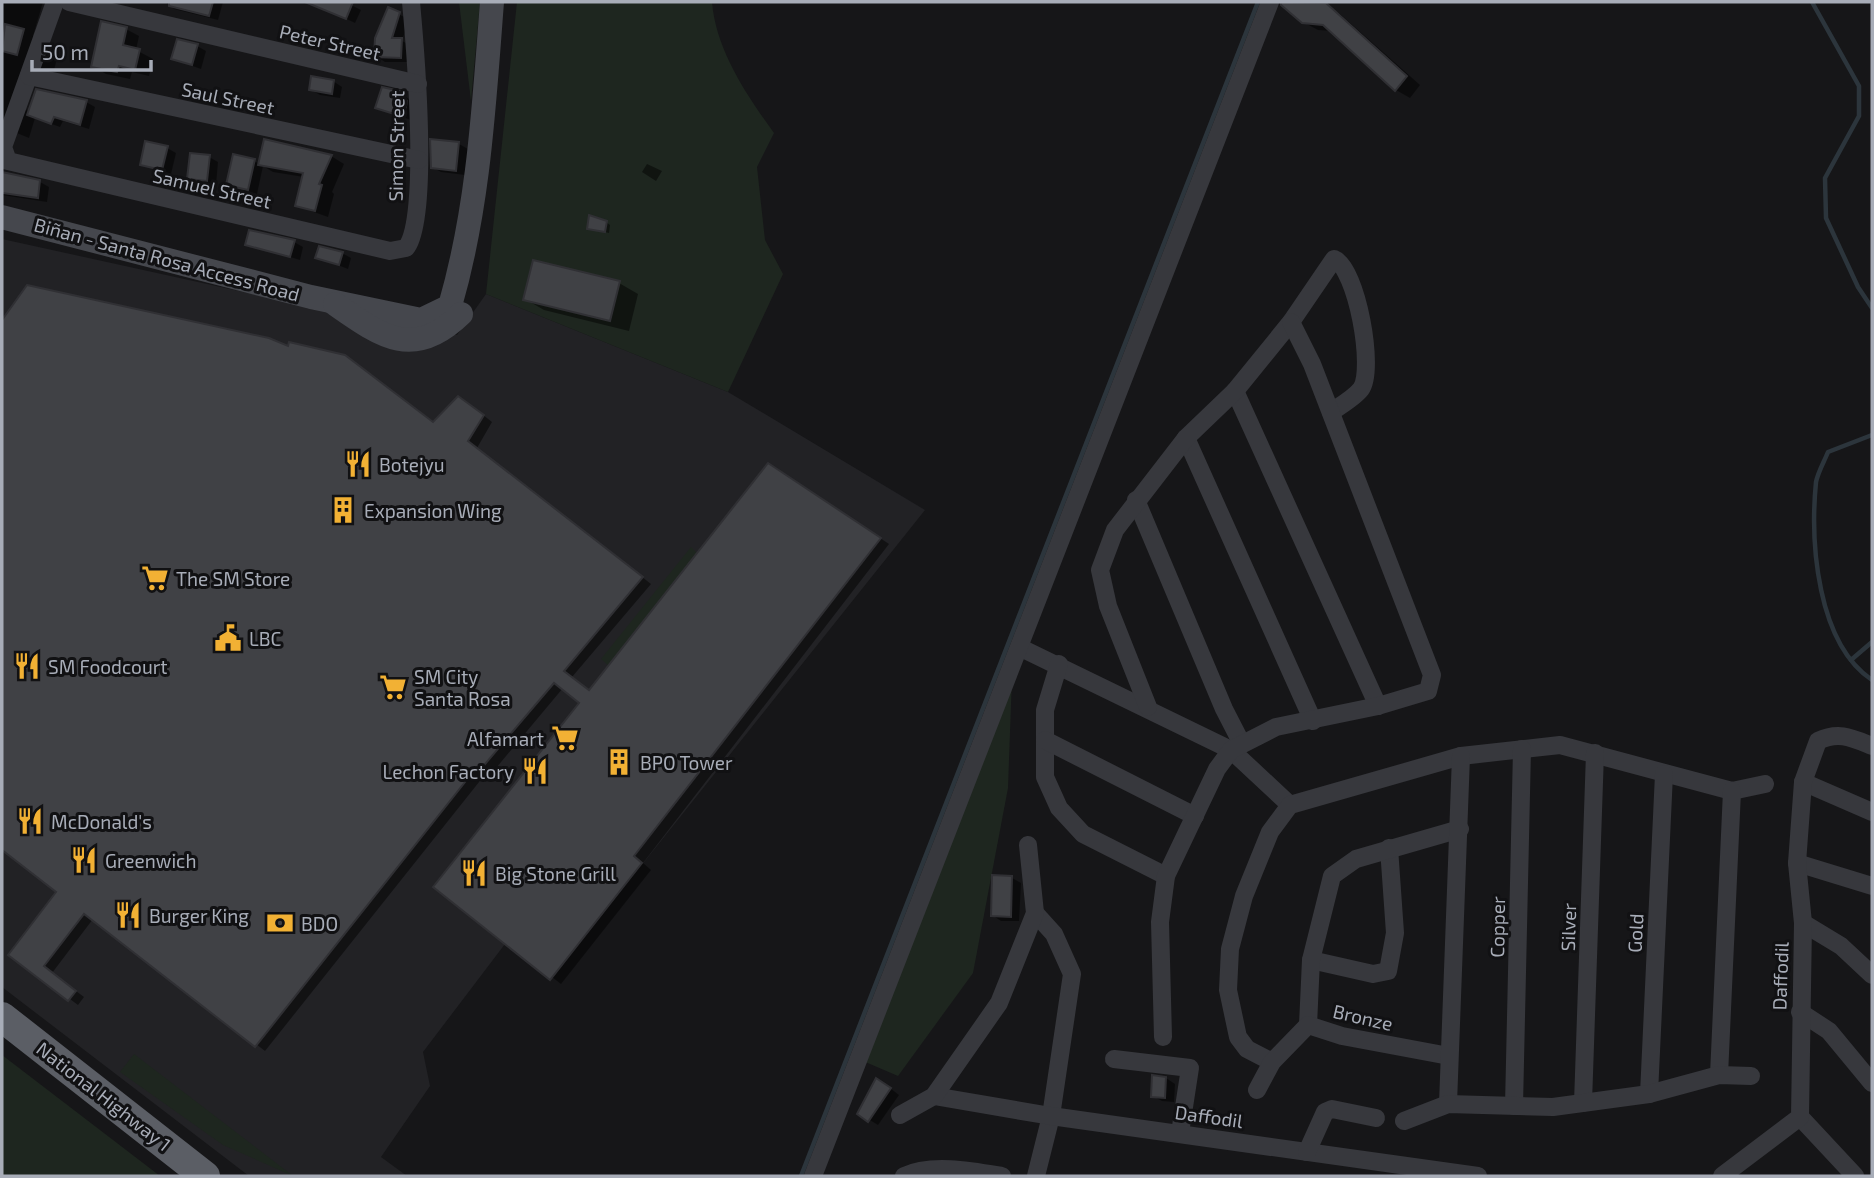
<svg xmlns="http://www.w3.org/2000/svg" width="1874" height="1178" font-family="'Exo 2',sans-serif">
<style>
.built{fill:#222225}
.green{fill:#1e261f}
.shadow{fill:#0007}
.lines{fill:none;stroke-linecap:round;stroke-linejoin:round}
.stream{stroke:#2c353c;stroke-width:4.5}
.building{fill:#404145;stroke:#303034;stroke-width:2}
.minor{stroke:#37383d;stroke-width:18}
.secondary{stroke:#45474d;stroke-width:24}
.trunk{stroke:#5b5e65;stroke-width:30}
.labels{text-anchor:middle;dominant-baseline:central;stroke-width:6;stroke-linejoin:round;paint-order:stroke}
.street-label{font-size:19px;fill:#a8adb8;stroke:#111113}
.poi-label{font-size:19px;fill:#a8adb8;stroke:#111113;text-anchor:start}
</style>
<rect width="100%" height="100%" fill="#161618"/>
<path class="built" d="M2,239L280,300L457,335L486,294L728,392L925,510L550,980L505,944L423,1052L430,1086L381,1157L407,1176H249L2,987Z"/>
<g class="green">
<path d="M459,2H480L471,101Z"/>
<path d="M517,2H712C716,50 746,94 774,133L757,167L765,240L783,274L728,392L486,294Z"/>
<path d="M691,547L697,553L609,666L601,659Z"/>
<path d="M1012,677L1008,788L973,973L898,1076L863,1061Z"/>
<path d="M134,1054L293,1176L223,1145L120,1072Z"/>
<path d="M2,1055L160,1176H2Z"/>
</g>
<g class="shadow">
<path d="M2,2H43L33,36L59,51L53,74L24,66L13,102L30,112L86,102L95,107L89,129L63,121L60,127L35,118L29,138L2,127Z"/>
<path d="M165,2H223L218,20L174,9Z"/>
<path d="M327,2H345L361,10L355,23L324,8Z"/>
<path d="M1284,2H1303L1313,10L1315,8L1308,2L1325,5L1340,14L1420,85L1410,98L1396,90L1333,31L1318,30L1303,22L1283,5Z"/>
<path d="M389,10L409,19L402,41L410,45V62H385L376,56Z"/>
<path d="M126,29L139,36L136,50L153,59L149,76L132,72L130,79L106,74L93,66Z"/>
<path d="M197,46L206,51L201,69L173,59Z"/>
<path d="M333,81L342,87L340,98L320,95L310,89Z"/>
<path d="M399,93L409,99L413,121L378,107Z"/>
<path d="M459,144L468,149L465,175L441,172L432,167Z"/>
<path d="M167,148L176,153L171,174L142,164Z"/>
<path d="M331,156L344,164L332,192L334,194L328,217L297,206L304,177L273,172L263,166L257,194L228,184L254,161L260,164Z"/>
<path d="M209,157L218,162L216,185L198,184L189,178Z"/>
<path d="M647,164L662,171L656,181L642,172Z"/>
<path d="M2,174L40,182L49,187L47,202L2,195Z"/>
<path d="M606,222L610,225L609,233L589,228Z"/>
<path d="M294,242L303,247L300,260L247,244Z"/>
<path d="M342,253L351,258L348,269L317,257Z"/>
<path d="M619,283L638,294L629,331L544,310L525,299Z"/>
<path d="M28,287L434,424L468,403L492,422L477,448L651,584L572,677L591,692L778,470L889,544L643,863L651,870L561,984L435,886L582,703L563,688L491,774L487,772L265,1051L93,919L52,973L84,997L78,1005L11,955L59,892L2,847V323Z"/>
<path d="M1012,878L1021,883L1019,921H1001L992,915Z"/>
<path d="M1166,1078L1175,1084L1174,1102L1162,1101L1153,1096Z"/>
<path d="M886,1085L899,1095L878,1125L860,1114Z"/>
</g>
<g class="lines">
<g class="stream">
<path d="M1812,2L1859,86V116L1825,178L1826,218L1858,287L1872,308"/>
<path d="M1872,435L1828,452C1824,462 1818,472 1816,482C1810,543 1817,643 1872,680"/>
<path d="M1851,660L1872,642"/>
<path d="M801,1176L1258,2"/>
</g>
</g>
<g class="building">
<path d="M169,2H213L209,16L169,6Z"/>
<path d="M305,2H353L346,19Z"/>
<path d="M1281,2L1326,3L1407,76L1395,91L1323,25L1302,23L1281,5Z"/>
<path d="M388,7L400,12L392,38H402L401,58L374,57L375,38Z"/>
<path d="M101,21L127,27L123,45L140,49L135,70L119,66L117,72L91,67Z"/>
<path d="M5,24L24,29L17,55L2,51Z"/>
<path d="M177,39L198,44L192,65L171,59Z"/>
<path d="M311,76L334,80L332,94L309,90Z"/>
<path d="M382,87L400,91L407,101L404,117L375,108Z"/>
<path d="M36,89L87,100L80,125L54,117L51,124L27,115Z"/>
<path d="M264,139L332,155L319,184L322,185L315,211L295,206L303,173L258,165Z"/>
<path d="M430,139L459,142L456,171L431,168Z"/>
<path d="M145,141L168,146L162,170L140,165Z"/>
<path d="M190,153L210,155L207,181L187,179Z"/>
<path d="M233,154L255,159L248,190L226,185Z"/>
<path d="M2,172L40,180L38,198L2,193Z"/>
<path d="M589,215L607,221L605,232L587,229Z"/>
<path d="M249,230L295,240L290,257L245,245Z"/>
<path d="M319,246L343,252L339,265L315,258Z"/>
<path d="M533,260L620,281L610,321L523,300Z"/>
<path d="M27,285L269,338L288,346L289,342L345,355L433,422L458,396L484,415L468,441L643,577L564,671L589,690L768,463L881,538L634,856L642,863L550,980L433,887L579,703L554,683L480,770L477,767L255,1047L84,914L44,966L76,991L68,1001L8,955L56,892L2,850V320Z"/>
<path d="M992,875L1012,876L1011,917L991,916Z"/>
<path d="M1152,1075L1166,1077L1165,1098L1151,1097Z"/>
<path d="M876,1078L891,1088L868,1122L857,1114Z"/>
</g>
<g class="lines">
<g class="minor">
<path d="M55,2L3,147L8,161L390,251L406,248C430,219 415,45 411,2"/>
<path d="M69,2L418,84"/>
<path d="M29,76L419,160"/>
<path d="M1235,391L1378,706"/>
<path d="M1186,438L1313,721"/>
<path d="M1136,500L1224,709L1242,744"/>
<path d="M1021,648L1231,750L1290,805"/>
<path d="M1059,664L1045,710V777L1059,808L1083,834L1166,876"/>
<path d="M1148,707L1108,606L1100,570L1115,530L1186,438L1235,391L1291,322L1334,259C1357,268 1375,370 1361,389C1354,398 1340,406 1331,412"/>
<path d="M1045,740L1195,816"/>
<path d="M1803,782L1872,812"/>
<path d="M1797,863L1872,886"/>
<path d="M1035,913L1054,934L1072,974L1051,1116L1036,1176"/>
<path d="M1803,923L1841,946L1872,975"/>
<path d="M1311,960L1373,974L1388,971L1395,933L1389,848"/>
<path d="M1800,1012L1829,1031L1872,1083"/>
<path d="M1308,1025L1311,960L1332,876L1356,859L1460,829"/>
<path d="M1163,1037L1160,922L1166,876L1217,769L1231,750L1276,727L1378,706L1428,691L1432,675L1312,364L1291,322"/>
<path d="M1114,1059L1190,1068L1180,1133"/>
<path d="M1272,1062L1247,1049L1238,1037L1228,990L1230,949L1244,896L1270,832L1290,805L1461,756L1560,745L1732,791L1765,784"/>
<path d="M1719,1075L1732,791"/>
<path d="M1257,1090L1272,1062L1308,1025L1342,1036L1449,1056"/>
<path d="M1649,1094L1664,774"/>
<path d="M934,1096L1051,1116L1478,1176"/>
<path d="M1583,1103L1595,753"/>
<path d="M1448,1104L1461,756"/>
<path d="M1514,1106L1522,749"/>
<path d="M900,1115L934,1096L999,1003L1035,913L1028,845"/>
<path d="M1800,1117L1855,1176"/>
<path d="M1404,1121L1448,1104L1553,1107L1649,1094L1719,1075L1751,1076"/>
<path d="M1307,1152L1325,1112L1332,1109L1376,1118"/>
<path d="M813,1176L1270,2"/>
<path d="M904,1176C931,1163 973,1171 1002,1176"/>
<path d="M1722,1176L1800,1117L1803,923L1797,863L1803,782L1818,741C1839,731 1852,738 1872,746"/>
</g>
<g class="secondary">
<path d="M2,217L311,297L421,320L450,306C479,206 484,104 492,2"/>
<path d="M335,304C382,337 414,360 461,314"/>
</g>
<path class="trunk" d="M2,1017L205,1176"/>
</g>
<defs>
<symbol id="restaurant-bare" viewBox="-9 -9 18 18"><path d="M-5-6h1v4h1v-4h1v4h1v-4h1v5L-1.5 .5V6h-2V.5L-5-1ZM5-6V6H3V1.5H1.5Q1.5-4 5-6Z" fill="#f2b134" stroke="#111113" stroke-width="2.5" paint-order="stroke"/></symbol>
<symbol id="building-bare" viewBox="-9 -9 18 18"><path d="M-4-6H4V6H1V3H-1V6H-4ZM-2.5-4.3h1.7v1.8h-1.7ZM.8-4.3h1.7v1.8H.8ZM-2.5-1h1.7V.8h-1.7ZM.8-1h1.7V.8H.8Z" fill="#f2b134" stroke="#111113" stroke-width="2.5" paint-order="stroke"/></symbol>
<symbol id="supermarket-bare" viewBox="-9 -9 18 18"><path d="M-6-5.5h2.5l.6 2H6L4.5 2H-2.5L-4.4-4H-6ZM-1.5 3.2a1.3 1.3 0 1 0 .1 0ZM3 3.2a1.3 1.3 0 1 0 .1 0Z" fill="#f2b134" stroke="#111113" stroke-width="2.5" paint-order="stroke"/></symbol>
<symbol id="civic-bare" viewBox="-9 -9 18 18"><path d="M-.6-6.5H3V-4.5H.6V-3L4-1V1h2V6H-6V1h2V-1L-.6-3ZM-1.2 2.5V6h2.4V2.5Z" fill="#f2b134" stroke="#111113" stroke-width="2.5" paint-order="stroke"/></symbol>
<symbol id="bank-bare" viewBox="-9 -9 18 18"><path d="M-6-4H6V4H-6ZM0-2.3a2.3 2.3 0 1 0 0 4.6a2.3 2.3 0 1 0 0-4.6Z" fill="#f2b134" stroke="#111113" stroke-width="2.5" paint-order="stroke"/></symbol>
</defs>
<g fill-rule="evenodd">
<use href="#restaurant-bare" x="339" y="445" width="38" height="38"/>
<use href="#building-bare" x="324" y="491" width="38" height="38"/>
<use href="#supermarket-bare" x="136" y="559" width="38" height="38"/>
<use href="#civic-bare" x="209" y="619" width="38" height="38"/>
<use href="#restaurant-bare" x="8" y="647" width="38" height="38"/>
<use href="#supermarket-bare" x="374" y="668" width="38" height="38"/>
<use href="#supermarket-bare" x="546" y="719" width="38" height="38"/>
<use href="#building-bare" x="600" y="743" width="38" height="38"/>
<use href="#restaurant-bare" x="516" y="752" width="38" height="38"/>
<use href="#restaurant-bare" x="11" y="802" width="38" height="38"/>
<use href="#restaurant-bare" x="65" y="841" width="38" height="38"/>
<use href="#restaurant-bare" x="455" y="854" width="38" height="38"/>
<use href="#restaurant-bare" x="109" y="896" width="38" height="38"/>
<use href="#bank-bare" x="261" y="904" width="38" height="38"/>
</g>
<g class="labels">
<g class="street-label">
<text transform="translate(330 42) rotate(13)">Peter Street</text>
<text transform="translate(228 98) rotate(12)">Saul Street</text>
<text transform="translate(396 146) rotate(-89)">Simon Street</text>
<text transform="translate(212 188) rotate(13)">Samuel Street</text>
<text transform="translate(167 259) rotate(15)">Biñan - Santa Rosa Access Road</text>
<text transform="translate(1497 927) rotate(-89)">Copper</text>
<text transform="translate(1568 927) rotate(-88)">Silver</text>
<text transform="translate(1635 933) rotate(-87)">Gold</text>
<text transform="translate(1780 976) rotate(-88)">Daffodil</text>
<text transform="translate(1363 1017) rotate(13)">Bronze</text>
<text transform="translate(104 1096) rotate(38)">National Highway 1</text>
<text transform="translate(1209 1116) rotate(8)">Daffodil</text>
</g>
<g class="poi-label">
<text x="379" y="464">Botejyu</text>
<text x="364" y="510">Expansion Wing</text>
<text x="176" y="578">The SM Store</text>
<text x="249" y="638">LBC</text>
<text x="48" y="666">SM Foodcourt</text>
<text x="414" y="676">SM City<tspan x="414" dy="22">Santa Rosa</tspan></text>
<text x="544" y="738" text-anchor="end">Alfamart</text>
<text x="640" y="762">BPO Tower</text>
<text x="514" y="771" text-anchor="end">Lechon Factory</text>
<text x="51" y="821">McDonald's</text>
<text x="105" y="860">Greenwich</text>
<text x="495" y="873">Big Stone Grill</text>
<text x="149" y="915">Burger King</text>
<text x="301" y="923">BDO</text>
</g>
</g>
<rect width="1874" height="1178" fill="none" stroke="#a8adb8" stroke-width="7"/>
<path d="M32 60v10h119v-10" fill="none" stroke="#a8adb8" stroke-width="3.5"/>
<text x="42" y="60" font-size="21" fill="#a8adb8" stroke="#111113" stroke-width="5" paint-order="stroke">50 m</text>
</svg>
